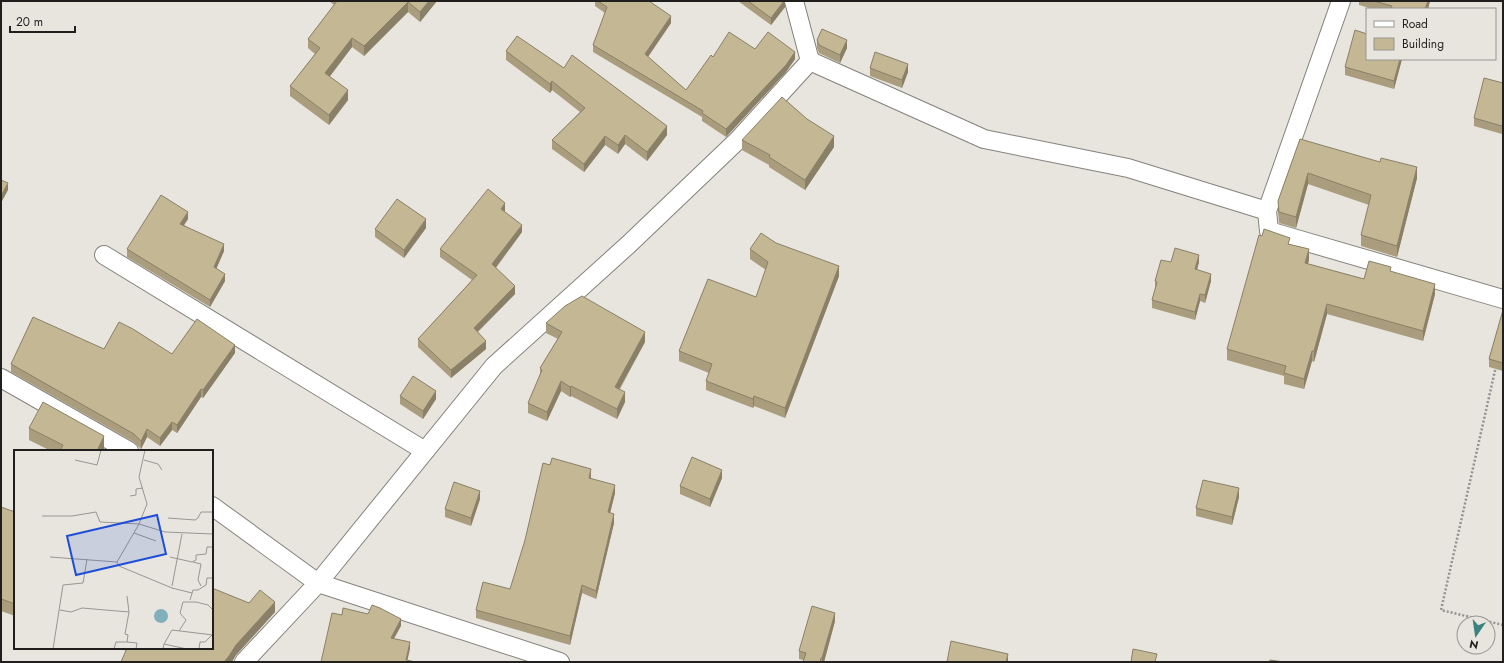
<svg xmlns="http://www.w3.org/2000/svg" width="1504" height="663" font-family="Jost,sans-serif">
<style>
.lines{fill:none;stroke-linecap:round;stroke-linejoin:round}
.minor-casing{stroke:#84827c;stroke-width:20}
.path{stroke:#93918d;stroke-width:2.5;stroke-dasharray:2 2;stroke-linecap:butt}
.minor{stroke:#fff;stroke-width:18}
.wall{fill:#a99d7e}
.shaded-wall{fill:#898067}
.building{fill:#c4b793;stroke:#898067}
.inset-road{fill:none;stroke:#989691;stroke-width:1}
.view{fill:#1d4ed8;fill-opacity:0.15;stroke:#1d4ed8;stroke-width:2}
.inset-edge{fill:none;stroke:#201f1d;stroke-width:2}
</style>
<rect width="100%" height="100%" fill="#e8e5df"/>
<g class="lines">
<defs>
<g id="minor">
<path d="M794,1L810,61"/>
<path d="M1341,1L1267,211L1269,231L1503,299"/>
<path d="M810,61L984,139L1128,168L1267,211"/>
<path d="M104,255L425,451"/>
<path d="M1,378L129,451"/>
<path d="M212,506L318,583L244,662"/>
<path d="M560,662L318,583L494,366L628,245L738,140L810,61"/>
</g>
</defs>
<use href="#minor" class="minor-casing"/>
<path class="path" d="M1496,366L1441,610L1503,625"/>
<use href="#minor" class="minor"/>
</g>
<g class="wall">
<path d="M329,1H437L420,22L408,12L364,56L352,47L329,76L348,100L329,125L290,96V86L315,54L308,48V39L334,5Z"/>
<path d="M595,1H649L671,23L648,57L686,90L713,57L755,49L795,59L786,72L726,137L702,121V117L593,52V45L605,13L595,6Z"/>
<path d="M738,1H785V7L771,25Z"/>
<path d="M1359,1H1430L1428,9H1373L1359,5Z"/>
<path d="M817,40L847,48L840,63L819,53L817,48Z"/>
<path d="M506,51L564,68L667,135L647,161L625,144L618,154L605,145L584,172L552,149V140L580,112L552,90L550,93L506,60Z"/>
<path d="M1402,59L1394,89L1345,75V67Z"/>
<path d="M870,68L908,72L902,88L870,76Z"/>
<path d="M1503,83V131L1502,134L1474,126V118Z"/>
<path d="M1300,139L1417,178L1397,257L1361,246V235L1369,205L1308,184L1296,228L1279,223L1278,212V201Z"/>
<path d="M742,140L834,147L805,190L769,167V165L742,150Z"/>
<path d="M505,211V212L522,232L496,268L515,294L478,332L486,349L451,378L418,347V339L472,280L440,257V249Z"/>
<path d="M188,219L184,225L224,251L216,269L225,281L210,307L127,257V249Z"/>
<path d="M426,228L404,258L375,237V229Z"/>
<path d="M1262,236L1290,244L1309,260L1308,264L1364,279L1391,271L1435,294L1423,341L1327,314L1314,362L1312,361L1304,389L1284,384V376L1227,360V349Z"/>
<path d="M776,243L839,276L785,418L754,406L753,408L706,390V381L709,373L679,361V351L756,297L766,270L750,259V249Z"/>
<path d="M1171,262H1199L1197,270L1211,281L1205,303L1200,301L1195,320L1152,308V300L1156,289H1155V281Z"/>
<path d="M1503,310V371L1489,367V359Z"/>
<path d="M546,323L645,342L620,389L625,402L617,419L571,396L570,397L561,391L547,421L528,413V403L540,375V368L558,339L546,333Z"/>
<path d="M104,349L172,354L235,353L203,398L201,397L177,433L172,430L160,446L147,437L141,449L134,442L11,372V364Z"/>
<path d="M400,396L436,399L423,419L400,404Z"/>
<path d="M29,428L104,449L103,451H51L29,440Z"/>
<path d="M591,478V479L615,493L610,513L614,523L596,599L582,593L570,645L476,618V610L510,589Z"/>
<path d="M722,478L710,507L680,494V486Z"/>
<path d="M1239,497L1232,525L1196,516V508Z"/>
<path d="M480,499L471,526L445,517V509Z"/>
<path d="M1,507L15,512V616L1,611Z"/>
<path d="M249,603L275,612L236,655L126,651L120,648H212Z"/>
<path d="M835,621L824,662H803V660L799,659V651Z"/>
</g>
<g class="shaded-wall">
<path d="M429,1H437L420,22V12Z"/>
<path d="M784,1H785V7L771,25V18Z"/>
<path d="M1428,1H1430L1428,9H1425Z"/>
<path d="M408,2V12L364,56V46Z"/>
<path d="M671,16V23L645,61V54Z"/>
<path d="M352,38V47L325,83V73Z"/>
<path d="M847,40V48L840,63V55Z"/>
<path d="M795,52V59L786,72L726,137V129Z"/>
<path d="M1400,59H1402L1394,89V81Z"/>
<path d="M908,64V72L902,88V80Z"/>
<path d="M552,81V90L550,93V84Z"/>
<path d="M348,90V100L329,125V115Z"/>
<path d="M1503,123V131L1502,134V126Z"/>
<path d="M667,126V135L647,161V152Z"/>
<path d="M625,135V144L618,154V145Z"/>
<path d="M605,136V145L584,172V164Z"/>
<path d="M834,136V147L805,190V180Z"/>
<path d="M1417,167V178L1397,257V246Z"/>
<path d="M1308,173V184L1296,228V217Z"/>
<path d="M8,183V190L1,203V196Z"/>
<path d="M505,203V211L501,216V209Z"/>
<path d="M188,212V219L180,231V224Z"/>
<path d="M426,219V228L404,258V250Z"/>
<path d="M522,225V232L492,272V264Z"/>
<path d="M224,244V251L214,274V267Z"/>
<path d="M1309,249V260L1305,273V263Z"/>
<path d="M1199,255V262L1195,277V269Z"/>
<path d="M839,266V276L785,418V408Z"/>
<path d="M225,274V281L210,307V300Z"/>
<path d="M1211,274V281L1205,303V295Z"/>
<path d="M1435,284V294L1423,341V331Z"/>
<path d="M515,286V294L474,335V328Z"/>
<path d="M1200,294V301L1195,320V312Z"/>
<path d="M1327,304V314L1314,362V351Z"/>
<path d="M645,332V342L615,396V387Z"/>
<path d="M486,341V349L451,378V370Z"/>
<path d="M235,345V353L203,398V390Z"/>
<path d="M1312,351V361L1304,389V379Z"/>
<path d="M561,381V391L547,421V412Z"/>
<path d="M571,386V396L570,397V387Z"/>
<path d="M201,389V397L177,433V425Z"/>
<path d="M436,391V399L423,419V411Z"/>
<path d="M625,392V402L617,419V409Z"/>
<path d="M754,396V406L753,408V399Z"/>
<path d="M172,422V430L160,446V438Z"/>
<path d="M147,429V437L141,449V441Z"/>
<path d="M104,436V449L103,451H97Z"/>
<path d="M591,469V478L589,487V478Z"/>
<path d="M722,470V478L710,507V499Z"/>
<path d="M615,485V493L608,521V512Z"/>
<path d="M1239,488V497L1232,525V517Z"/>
<path d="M480,491V499L471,526V518Z"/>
<path d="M614,514V523L596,599V591Z"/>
<path d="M582,585V593L570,645V636Z"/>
<path d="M275,602V612L236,655L232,662H224L236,645Z"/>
<path d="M835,613V621L824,662H822V658Z"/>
<path d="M401,619V626L391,644V638Z"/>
<path d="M410,642V649L407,662L406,660Z"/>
<path d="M1008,654V662H1006Z"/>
</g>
<g class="building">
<path d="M337,1H429L420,12L408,2L364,46L352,38L325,73L348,90L329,115L290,86L320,48L308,39Z"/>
<path d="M598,1H649L671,16L645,54L686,90L711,55L713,57L729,32L755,49L768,32L795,52L786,65L726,129L702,113L703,111L593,45L607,7Z"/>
<path d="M748,1H784L771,18Z"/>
<path d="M1374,1H1428L1425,9H1391L1392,6Z"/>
<path d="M822,29L847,40L840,55L819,45L817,40Z"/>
<path d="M1355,30L1367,34V59H1400L1394,81L1345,67Z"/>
<path d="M517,36L564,68L572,55L667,126L647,152L625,135L618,145L605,136L584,164L552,140L585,108L552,81L550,84L506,51Z"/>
<path d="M875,52L908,64L902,80L870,68Z"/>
<path d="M1484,78L1503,83V123L1502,126L1474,118Z"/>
<path d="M782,97L807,119L834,136L805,180L769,157L770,155L742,140Z"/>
<path d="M1300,139L1380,162L1381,158L1417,167L1397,246L1361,235L1371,195L1308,173L1296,217L1279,212L1278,201Z"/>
<path d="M1,180L8,183L1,196Z"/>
<path d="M488,189L505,203L501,209L522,225L492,264L515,286L474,328L486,341L451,370L418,339L477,275L440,249Z"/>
<path d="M161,195L188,212L180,224L224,244L214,267L225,274L210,300L127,249Z"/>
<path d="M397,199L426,219L404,250L375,229Z"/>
<path d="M1264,229L1290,238L1288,244L1309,249L1305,263L1364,279L1369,261L1391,267L1390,271L1435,284L1423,331L1327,304L1314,351H1312L1304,379L1284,373L1286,366L1227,349L1259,235L1262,236Z"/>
<path d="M761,233L776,243L839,266L785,408L754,396L753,399L706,381L712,364L679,351L708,279L756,297L768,262L750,249Z"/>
<path d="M1175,248L1199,255L1195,269L1211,274L1205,295L1200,294L1195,312L1152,300L1157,282L1155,281L1161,260L1171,262Z"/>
<path d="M582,296L645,332L615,387L625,392L617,409L571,386L570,387L561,381L547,412L528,403L542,370L540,368L562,332L546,323L565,306Z"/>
<path d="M1503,310V363L1489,359Z"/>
<path d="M33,317L104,349L119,322L133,329L172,354L197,319L235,345L203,390L201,389L177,425L172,422L160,438L147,429L141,441L134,434L11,364Z"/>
<path d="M413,376L436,391L423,411L400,396Z"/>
<path d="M43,402L104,436L97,451H60L63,445L29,428Z"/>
<path d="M692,457L722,470L710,499L680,486Z"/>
<path d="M552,458L591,469L589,478L615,485L608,512L614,514L596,591L582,585L570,636L476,610L483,582L510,589L525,540L543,463L550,465Z"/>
<path d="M1203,480L1239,488L1232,517L1196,508Z"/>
<path d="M454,482L480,491L471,518L445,509Z"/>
<path d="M1,507L15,512V604L1,599Z"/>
<path d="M212,588L249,603L260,590L275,602L236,645L229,656L224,662H121L127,648H212Z"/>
<path d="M372,605L380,608L401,619L391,638L410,642L406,660L416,662H321L332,613L342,615L343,608L368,614Z"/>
<path d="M812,606L835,613L822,658H821L820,662H803L806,653L799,651Z"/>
<path d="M951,641L1008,654L1006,662H947Z"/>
<path d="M1133,649L1157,654L1155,662H1131Z"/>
<path d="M1270,660L1284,662H1269Z"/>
</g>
<g transform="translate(14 450)">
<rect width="199" height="199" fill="#e8e5df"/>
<path d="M140 166a7 7 0 1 1 14 0a7 7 0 1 1-14 0Z" fill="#81b0ba"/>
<path class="inset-road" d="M131,0L125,27L133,54L125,74L151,82L199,84M61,10L83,15L87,0M130,10L144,14L148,20M116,46L122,45V39L129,38M28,66H58L82,62L86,72L125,74L103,112M154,68L181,70L184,68L187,62H199M120,83L142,91M36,107L103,112L105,116L158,138L178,143M156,107L178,112L182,110V105L192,104L193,97H199M179,112L187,114L184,130L187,136M158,136L168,84M176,150L179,140H184L192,135L193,128H199M46,160L57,162L68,158L115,162M165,181L172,170L166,163L169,152H182L194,155L199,160M113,192L123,193L122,199M150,194L158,180L199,185M39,199L49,135L69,133L73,109M100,199L102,192H113L114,185L111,184L115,162L113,146M149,199L150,194L173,199M185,199L186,192H191L198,185"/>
<path class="view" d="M143,65L152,104L62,125L53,86Z"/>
<rect width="199" height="199" class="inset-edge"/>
</g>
<rect width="1504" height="663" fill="none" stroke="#201f1d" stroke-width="4"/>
<rect x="1366" y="8" width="130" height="52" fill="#e8e5df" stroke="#989691"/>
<rect x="1374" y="21" width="20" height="6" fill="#ffffff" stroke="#989691"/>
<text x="1402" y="28" font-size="12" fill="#201f1d">Road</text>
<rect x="1374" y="38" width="20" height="12" fill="#c4b793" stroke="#989691"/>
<text x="1402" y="48" font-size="12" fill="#201f1d">Building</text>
<g transform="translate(1476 635) rotate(193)"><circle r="19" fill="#e8e5df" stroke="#989691"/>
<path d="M0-3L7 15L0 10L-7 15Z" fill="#3b837f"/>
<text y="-6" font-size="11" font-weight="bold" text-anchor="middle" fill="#201f1d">N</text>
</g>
<path d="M10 26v6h65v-6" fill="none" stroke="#201f1d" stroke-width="2"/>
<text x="16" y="26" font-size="12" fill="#201f1d" stroke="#e8e5df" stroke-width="3" paint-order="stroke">20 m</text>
</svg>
